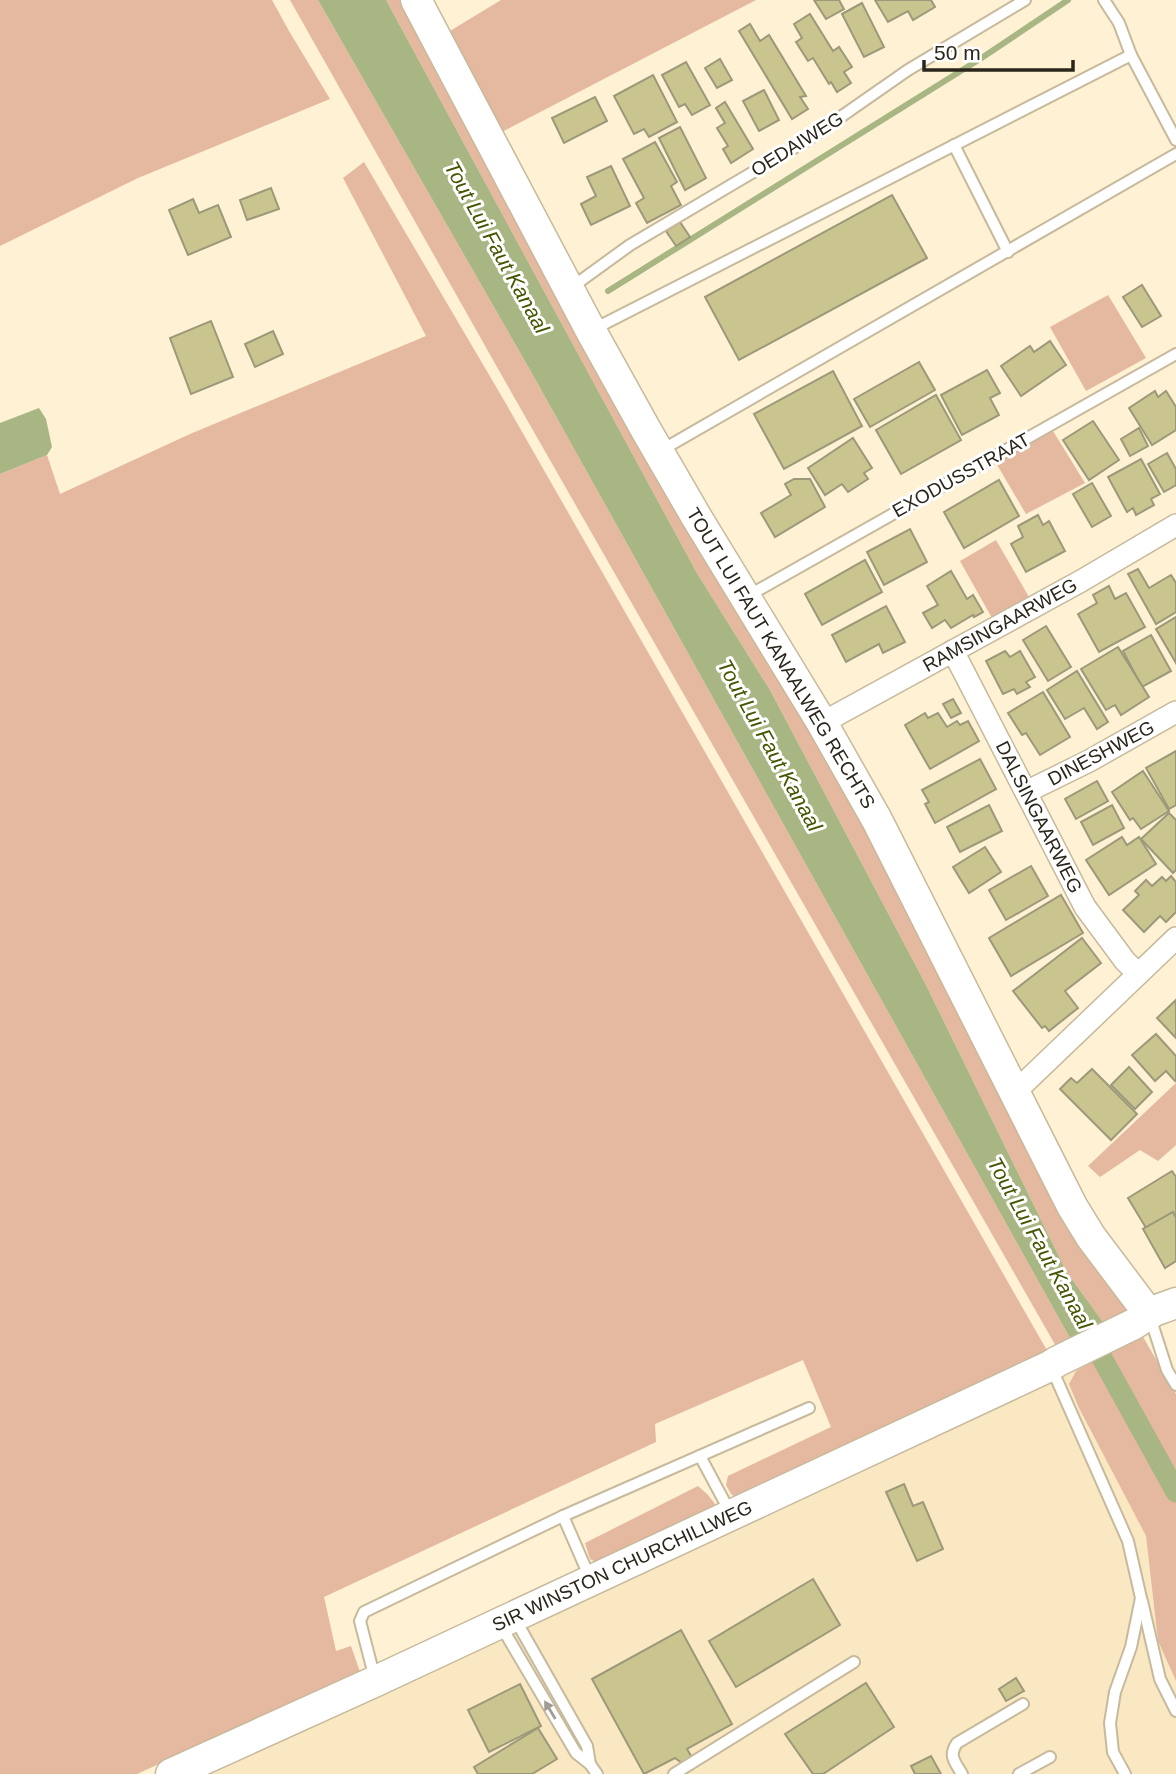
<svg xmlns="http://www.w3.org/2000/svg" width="1176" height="1774" font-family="Arial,sans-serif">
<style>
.built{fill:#fae8c3}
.green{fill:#e5b8a0}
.water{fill:#a7b682}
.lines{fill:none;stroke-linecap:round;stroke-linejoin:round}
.stream{stroke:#a7b682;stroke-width:6}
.canal{stroke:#a7b682;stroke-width:21}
.building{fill:#cac58e;stroke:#9c997b;stroke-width:2}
.lane-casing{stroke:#c7b99c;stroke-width:14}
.street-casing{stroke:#c7b99c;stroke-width:24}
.secondary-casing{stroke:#c7b99c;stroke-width:33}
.lane{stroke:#fff;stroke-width:10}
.street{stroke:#fff;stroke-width:21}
.secondary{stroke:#fff;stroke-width:30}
.oneway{fill:#a09d98}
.labels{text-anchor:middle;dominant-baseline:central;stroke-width:6;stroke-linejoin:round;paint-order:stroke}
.street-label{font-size:19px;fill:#2b261b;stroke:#fff}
.water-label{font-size:21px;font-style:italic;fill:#455600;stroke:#fff}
</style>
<rect width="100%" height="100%" fill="#fff1d3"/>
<path class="built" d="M1076,1371L1069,1384L1079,1408L1146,1536L1158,1641L1176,1681V1774H202Z"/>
<g class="green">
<path d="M0,0H272L289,31L330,99L138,178L0,246Z"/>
<path d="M290,0H318L534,377L1070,1338L1057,1348L510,390Z"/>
<path d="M386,0H402L859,806L1134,1313L1105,1325L1066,1271L926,985L770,690L698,575Z"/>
<path d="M501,0H756L498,134L445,34Z"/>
<path d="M364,162L505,402L1049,1354L738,1499L731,1494L726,1485L728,1476L831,1427L803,1360L655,1424L656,1442L324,1597L336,1651L351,1646L360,1672L137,1774H0V474L47,455L60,494L190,434L426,336L343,178Z"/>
<path d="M1108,295L1146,358L1086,391L1050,327Z"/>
<path d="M1053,431L1085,483L1026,514L996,463Z"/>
<path d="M996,540L1029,597L992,618L960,561Z"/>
<path d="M1176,1083V1145L1158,1161L1140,1150L1100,1177L1088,1166Z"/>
<path d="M1143,1337L1176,1394V1681L1158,1641L1146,1536L1079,1408L1069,1384L1076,1371L1101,1357Z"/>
<path d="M698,1486L708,1495L715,1504L711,1511L598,1563L590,1559L585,1543Z"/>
</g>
<g class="water">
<path d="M318,0H386L698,575L770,690L926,985L1066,1271L1105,1325L1070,1338L534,377Z"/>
<path d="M39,408L46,419L52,447L47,455L0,474V423Z"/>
</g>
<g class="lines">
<path class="stream" d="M608,291L980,59L1068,0"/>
<path class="canal" d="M1087,1331L1176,1492"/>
</g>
<g class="building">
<path d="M814,0H839L844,9L826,19Z"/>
<path d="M875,0H931L935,7L913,20L908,11L888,22Z"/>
<path d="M862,3L884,47L864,57L842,14Z"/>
<path d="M810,14L833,51L839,47L852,67L844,72L851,83L837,92L831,82L829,84L813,58L808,61L796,42L802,38L794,24Z"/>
<path d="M750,24L760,41L769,35L806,96L800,97L808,109L792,119L739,31Z"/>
<path d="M720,59L732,80L717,88L705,68Z"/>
<path d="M686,62L710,105L692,115L685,104L679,107L662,75Z"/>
<path d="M653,75L677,122L649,137L644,129L634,134L614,96Z"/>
<path d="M764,90L779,120L759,131L743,101Z"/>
<path d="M595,97L607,121L564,143L552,118Z"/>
<path d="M725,102L753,149L731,163L723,149L728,146L717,128L725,123L716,108Z"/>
<path d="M680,127L706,178L685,190L659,138Z"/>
<path d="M655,142L677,182L671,186L681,205L647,223L636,203L644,198L623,159Z"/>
<path d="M611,166L630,206L591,225L581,204L596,196L587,177Z"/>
<path d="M271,188L279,209L247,220L240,200Z"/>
<path d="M892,195L927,258L739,360L705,297Z"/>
<path d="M193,199L199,213L218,205L231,237L188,255L169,210Z"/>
<path d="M680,222L690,237L676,246L666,231Z"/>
<path d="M1142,285L1161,316L1142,327L1123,297Z"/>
<path d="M211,321L233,377L191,394L170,338Z"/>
<path d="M273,331L283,354L255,367L245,344Z"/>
<path d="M1050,341L1066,365L1021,396L1001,366L1030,346L1034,352Z"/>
<path d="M919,362L935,390L870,427L854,399Z"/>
<path d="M987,370L1000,393L990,398L999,415L962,435L941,395Z"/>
<path d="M833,371L862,426L784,469L754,414Z"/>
<path d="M1155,391L1158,397L1166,391L1176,407V430L1152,445L1129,408Z"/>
<path d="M936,395L961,440L901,474L876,430Z"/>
<path d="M1093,421L1119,460L1089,480L1063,440Z"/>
<path d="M1139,428L1148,446L1130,456L1121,439Z"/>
<path d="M853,438L872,468L864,473L868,479L848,492L842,484L825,495L808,468Z"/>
<path d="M1167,453L1176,469V485L1164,492L1148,464Z"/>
<path d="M1141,459L1160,494L1151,499L1154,505L1136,515L1133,508L1127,512L1108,477Z"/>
<path d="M794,479H810L825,507L775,537L761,513L791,495L785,484Z"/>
<path d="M999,480L1019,516L964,548L944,512Z"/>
<path d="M1092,483L1111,516L1092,527L1073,494Z"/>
<path d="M1038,515L1043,525L1049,521L1065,551L1026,572L1011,544L1023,537L1018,526Z"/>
<path d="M910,529L927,562L884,585L867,552Z"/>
<path d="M865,560L882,592L822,625L805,594Z"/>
<path d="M1138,569L1149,588L1171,575L1176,583V612L1156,624L1128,574Z"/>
<path d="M951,571L967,599L973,595L983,612L974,617L973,615L951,628L945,620L932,628L923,613L938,605L927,586Z"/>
<path d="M1109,586L1115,599L1126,593L1145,627L1099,652L1078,614L1097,603L1093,595Z"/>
<path d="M886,606L905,642L883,653L879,644L846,662L832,635Z"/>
<path d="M1176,617V663L1156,629Z"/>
<path d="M1046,626L1071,667L1048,681L1023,640Z"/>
<path d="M1151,635L1171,671L1142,687L1123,651Z"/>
<path d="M1118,647L1149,697L1121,715L1115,705L1106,710L1081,669Z"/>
<path d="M1005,651L1010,657L1020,651L1035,677L1026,682L1030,687L1017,694L1014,689L1003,694L986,661Z"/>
<path d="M1077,671L1108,722L1097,729L1084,708L1065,719L1047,690Z"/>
<path d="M1043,692L1070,737L1040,755L1026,733L1022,735L1008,713Z"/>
<path d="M953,699L961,713L951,718L943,704Z"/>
<path d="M925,713L928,718L938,713L947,727L957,721L960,725L968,721L979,741L930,769L905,725Z"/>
<path d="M1176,751V805L1169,809L1146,768Z"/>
<path d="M980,759L996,789L935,823L925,804L929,802L922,790Z"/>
<path d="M1143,771L1169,811L1141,829L1133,818L1130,820L1112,792Z"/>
<path d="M1097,781L1108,801L1076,819L1065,799Z"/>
<path d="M989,805L1002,831L960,852L947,827Z"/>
<path d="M1112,805L1124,828L1093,845L1081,822Z"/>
<path d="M1169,813L1176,820V870L1173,873L1141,839Z"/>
<path d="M1122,837L1127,845L1139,837L1156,864L1109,895L1086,860Z"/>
<path d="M985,847L1001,872L969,893L953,867Z"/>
<path d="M1031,866L1048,896L1006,920L989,890Z"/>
<path d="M1171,876L1176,882V912L1166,922L1160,916L1144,932L1123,910L1139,895L1135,891L1146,880L1152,886L1162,877L1166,881Z"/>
<path d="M1061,895L1083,933L1011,976L989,938Z"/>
<path d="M1082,938L1101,963L1065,991L1078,1008L1049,1031L1045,1026L1042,1028L1013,991Z"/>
<path d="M1176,1000V1038L1157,1018Z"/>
<path d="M1156,1034L1176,1056V1079L1175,1081L1166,1071L1155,1081L1132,1055Z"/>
<path d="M1129,1067L1152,1092L1135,1109L1111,1085Z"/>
<path d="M1092,1069L1137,1114L1111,1140L1060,1089L1071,1078L1077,1083Z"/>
<path d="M1172,1171L1176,1177V1217L1149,1233L1128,1198Z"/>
<path d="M1173,1212L1176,1218V1261L1165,1268L1143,1229Z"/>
<path d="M904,1484L913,1506L923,1502L943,1549L917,1561L886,1492Z"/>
<path d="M813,1579L840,1625L736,1687L709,1641Z"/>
<path d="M681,1630L732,1724L687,1749L694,1761L683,1764L675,1758L644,1774L592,1679Z"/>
<path d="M1016,1678L1024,1691L1006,1701L999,1689Z"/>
<path d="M866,1683L894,1727L823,1774H813L785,1734Z"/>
<path d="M520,1684L541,1726L489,1752L468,1710Z"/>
<path d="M538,1728L557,1759L532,1774H478L474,1767Z"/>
<path d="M931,1756L941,1774H915L911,1766Z"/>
</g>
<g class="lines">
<defs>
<g id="lane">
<path d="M1104,0L1119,23L1131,55L1176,140"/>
<path d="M954,145L1008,252"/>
<path d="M572,287L630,245L809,139L908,70L1025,0"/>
<path d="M594,329L1131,55"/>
<path d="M660,451L1176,154"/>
<path d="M746,597L1176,354"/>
<path d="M1150,1317L1167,1370L1176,1385"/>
<path d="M1052,1369L1128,1541L1141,1598L1131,1647L1115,1692L1110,1723L1113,1752L1125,1774"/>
<path d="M700,1456L730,1512"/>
<path d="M563,1516L590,1578"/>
<path d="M1142,1601L1160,1679L1176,1711"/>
<path d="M515,1619L587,1746L590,1764L597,1774"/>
<path d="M501,1626L576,1753L590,1764"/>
<path d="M375,1679L360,1621L364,1612L563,1516L809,1408"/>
<path d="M674,1774L854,1662"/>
<path d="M962,1774C955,1762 948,1756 957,1743L1023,1704"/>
<path d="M1019,1774L1050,1757"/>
</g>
<g id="street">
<path d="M953,651L1085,907L1125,961L1138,974"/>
<path d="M822,723L1081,581L1176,525"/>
<path d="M1026,792L1089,761L1176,712"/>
<path d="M1015,1092L1176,938"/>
</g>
<g id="secondary">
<path d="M416,0L591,331L646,430L697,518L822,723L877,820L1072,1206L1091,1237L1149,1314"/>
<path d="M171,1774L376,1681L1050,1366L1058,1361L1134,1324L1154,1311L1176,1303"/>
</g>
</defs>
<use href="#lane" class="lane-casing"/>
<use href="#street" class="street-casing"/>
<use href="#secondary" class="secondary-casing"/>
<use href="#lane" class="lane"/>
<use href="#street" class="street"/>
<use href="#secondary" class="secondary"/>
</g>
<defs><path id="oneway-solid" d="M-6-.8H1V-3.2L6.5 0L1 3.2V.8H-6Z" transform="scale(1.75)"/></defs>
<use class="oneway" href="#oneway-solid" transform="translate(550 1710) rotate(-121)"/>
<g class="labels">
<g class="street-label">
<text transform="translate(797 144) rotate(-32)">OEDAIWEG</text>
<text transform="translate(961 475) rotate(-29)">EXODUSSTRAAT</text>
<text transform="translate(1000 625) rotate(-29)">RAMSINGAARWEG</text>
<text transform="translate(781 658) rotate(59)">TOUT LUI FAUT KANAALWEG RECHTS</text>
<text transform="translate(1101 753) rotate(-28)">DINESHWEG</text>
<text transform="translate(1039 817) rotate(63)">DALSINGAARWEG</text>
<text transform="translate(622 1566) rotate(-25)">SIR WINSTON CHURCHILLWEG</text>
</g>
<g class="water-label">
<text transform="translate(497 247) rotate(61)">Tout Lui Faut Kanaal</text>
<text transform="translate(770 745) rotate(61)">Tout Lui Faut Kanaal</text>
<text transform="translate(1040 1243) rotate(61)">Tout Lui Faut Kanaal</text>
</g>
</g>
<path d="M924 60v10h149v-10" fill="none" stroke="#2b261b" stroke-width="3.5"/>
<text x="934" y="60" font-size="21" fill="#2b261b" stroke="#ffffff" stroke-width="5" paint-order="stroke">50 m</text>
</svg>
